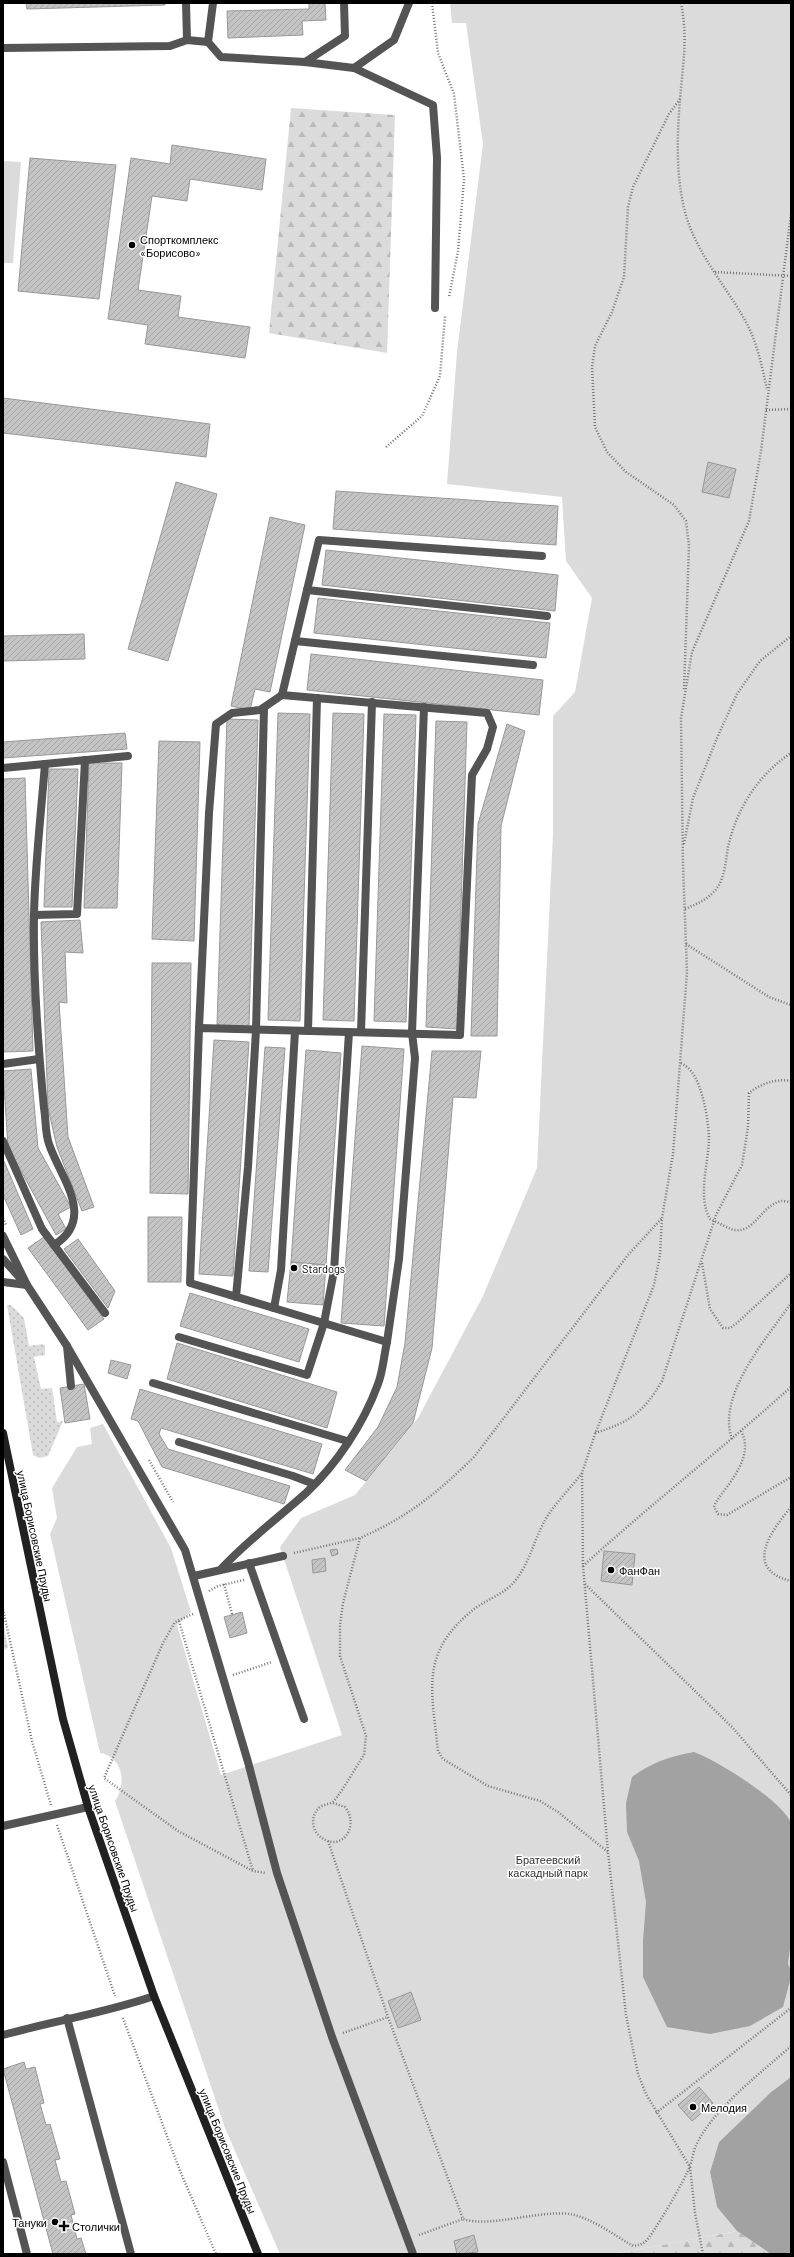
<svg xmlns="http://www.w3.org/2000/svg" width="794" height="2257" font-family="Barlow,sans-serif">
<style>
.grass{fill:url(#grass-dots)}
.forest{fill:url(#forest-firs)}
.green{fill:#dbdbdb}
.water{fill:#a2a2a2}
.building{fill:url(#building-hatch);stroke:#989898}
.lines{fill:none;stroke-linecap:round;stroke-linejoin:round}
.path{stroke:#767676;stroke-width:2.5;stroke-dasharray:1 2;stroke-linecap:butt}
.service{stroke:#545454;stroke-width:8}
.minor{stroke:#545454;stroke-width:8}
.secondary{stroke:#212121;stroke-width:8}
.poi-dot{fill:#000;stroke:#fff;stroke-width:1.5}
.labels{text-anchor:middle;dominant-baseline:central;stroke-width:3;stroke-linejoin:round;paint-order:stroke}
.poi-label{font-size:11px;fill:#000;stroke:#fff;text-anchor:start}
.street-label{font-size:11px;fill:#000;stroke:#fff}
.park-label{font-size:11px;fill:#323232;stroke:#fff}
</style>
<defs>
<pattern id="grass-dots" width="8" height="8" patternUnits="userSpaceOnUse"><rect width="8" height="8" fill="#dbdbdb"/><path d="M2 2h.1M6 6h.1" fill="none" stroke="#bababa" stroke-width="1.8" stroke-linecap="round"/></pattern>
<pattern id="forest-firs" width="22" height="20" patternUnits="userSpaceOnUse"><rect width="22" height="20" fill="#dbdbdb"/><path d="M5 1l3.5 6h-7zM16 11l3.5 6h-7z" fill="#bababa"/></pattern>
<pattern id="building-hatch" width="6" height="6" patternUnits="userSpaceOnUse"><rect width="6" height="6" fill="#c4c4c4"/><path d="M-1 1l2-2M0 6l6-6M5 7l2-2" fill="none" stroke="#a7a7a7"/></pattern>
</defs>
<rect width="100%" height="100%" fill="#fff"/>
<g class="grass">
<path d="M7,1305H11L24,1318L29,1346L43,1344L45,1346V1355L34,1357L41,1389L52,1388L57,1422L63,1421L48,1456L39,1458L33,1455Z"/>
<path d="M3,1621L8,1648L3,1650Z"/>
</g>
<g class="forest">
<path d="M291,108L395,115L387,353L269,333Z"/>
<path d="M737,2231L771,2254H613Z"/>
</g>
<g class="green">
<path d="M450,3H791V2077L771,2092L719,2142L710,2172L717,2207L737,2231L613,2254H280L225,2128L115,1801C127,1784 123,1757 100,1753L50,1534L57,1518L52,1488L77,1447L92,1444L90,1428L103,1424L171,1548L191,1612L177,1625L221,1775L342,1735L280,1547L301,1518L355,1495L418,1418L483,1296L537,1168L553,834V716L575,692L592,598L566,561L562,497L447,484L457,352L483,144L466,23H452Z"/>
<path d="M3,161L21,162L13,263H3Z"/>
</g>
<g class="water">
<path d="M694,1752C718,1761 781,1800 791,1823V1940L788,1964L791,1970V1977L783,2007L750,2026L710,2034L667,2027L643,1977V1941L646,1902L639,1861L627,1832L626,1803L632,1777C651,1763 670,1756 694,1752Z"/>
<path d="M791,2077V2254H771L737,2231L717,2207L710,2172L719,2142L771,2092Z"/>
</g>
<g class="building">
<path d="M26,3H165V5L27,9Z"/>
<path d="M309,3H325L326,20L302,21L303,35L228,38L227,11L309,9Z"/>
<path d="M172,145L266,159L262,190L190,179L187,201L152,196L138,290L181,296L178,317L250,327L245,358L145,344L148,325L108,319L131,158L170,164Z"/>
<path d="M30,158L116,165L99,299L18,291Z"/>
<path d="M3,398L210,424L206,457L3,433Z"/>
<path d="M708,462L736,469L729,498L702,492Z"/>
<path d="M176,482L217,494L168,661L128,649Z"/>
<path d="M336,491L558,506L556,545L333,529Z"/>
<path d="M270,517L305,525L270,692L255,689L250,710L231,706Z"/>
<path d="M326,550L558,575L555,611L322,585Z"/>
<path d="M318,598L550,623L546,658L314,633Z"/>
<path d="M84,634L85,659L3,661V636Z"/>
<path d="M311,654L543,680L539,715L307,690Z"/>
<path d="M278,713L310,714L300,1021L268,1020Z"/>
<path d="M333,713L364,714L354,1021L323,1020Z"/>
<path d="M384,714L416,715L406,1022L374,1021Z"/>
<path d="M227,719L258,720L249,1026L217,1025Z"/>
<path d="M436,721L467,722L457,1029L426,1027Z"/>
<path d="M507,724L525,731L501,826L497,1036H471L478,824Z"/>
<path d="M125,733L127,749L3,758V742Z"/>
<path d="M159,741L200,742L194,941L152,939Z"/>
<path d="M89,763H122L117,908H84Z"/>
<path d="M49,769H78L72,907H44Z"/>
<path d="M25,778L33,1051L3,1052V779Z"/>
<path d="M80,920L83,953L65,952L67,1003L59,1002L68,1137L94,1207L82,1211L57,1147L48,1108L41,922Z"/>
<path d="M152,963H191L188,1194L150,1193Z"/>
<path d="M214,1040L249,1042L233,1276L199,1274Z"/>
<path d="M362,1046L404,1049L384,1326L341,1323Z"/>
<path d="M265,1047L285,1048L268,1272L249,1271Z"/>
<path d="M306,1050L341,1053L326,1265L291,1262Z"/>
<path d="M432,1051H481L476,1098L453,1097L432,1348L413,1423L366,1481L345,1470L378,1427L397,1387L405,1343Z"/>
<path d="M31,1069L38,1148L71,1207L58,1214L66,1229L56,1235L8,1147L3,1071Z"/>
<path d="M3,1159L33,1229L21,1235L3,1195Z"/>
<path d="M148,1217H182L181,1282H148Z"/>
<path d="M44,1237L104,1319L88,1330L28,1248Z"/>
<path d="M78,1239L115,1291L108,1308L64,1249Z"/>
<path d="M291,1262L326,1265L323,1305L287,1302Z"/>
<path d="M190,1293L309,1329L299,1362L180,1326Z"/>
<path d="M177,1343L337,1392L327,1428L167,1379Z"/>
<path d="M111,1360L131,1365L127,1379L108,1373Z"/>
<path d="M84,1384L90,1419L65,1423L60,1388Z"/>
<path d="M140,1389L322,1444L313,1474L161,1428L159,1434L168,1449L290,1486L284,1504L162,1467L138,1421L131,1419Z"/>
<path d="M337,1549L338,1554L332,1556L330,1550Z"/>
<path d="M604,1551L635,1554L632,1585L601,1581Z"/>
<path d="M325,1558L326,1571L313,1573L312,1560Z"/>
<path d="M242,1612L247,1633L230,1638L224,1617Z"/>
<path d="M411,1992L421,2020L398,2028L388,2001Z"/>
<path d="M24,2062L26,2069L35,2067L44,2103L40,2104L46,2125L50,2124L60,2159L55,2160L61,2182L66,2181L75,2214L71,2215L77,2239L81,2238L86,2254H53L3,2069Z"/>
<path d="M699,2087L713,2103L692,2121L678,2105Z"/>
<path d="M474,2235L478,2252L457,2254L454,2241Z"/>
</g>
<g class="lines">
<g class="path">
<path d="M432,3L438,53L454,94L464,179L458,251L449,297"/>
<path d="M681,3C688,39 683,63 680,99C677,135 676,174 684,208C694,251 725,284 746,322C757,342 762,367 767,389"/>
<path d="M680,99L669,114L633,187L628,207L624,277L612,312L595,346L592,367L595,427L607,452L626,472L674,505L686,521L689,546L684,690"/>
<path d="M715,272L791,276"/>
<path d="M766,410L791,409"/>
<path d="M386,447L422,416L440,376L445,316"/>
<path d="M684,844L693,798L717,738L737,694L760,661L791,636"/>
<path d="M685,909C697,904 709,899 717,888C725,877 726,859 728,847C737,808 758,775 791,753"/>
<path d="M686,944L769,997L791,1005"/>
<path d="M681,1063C694,1070 698,1082 702,1095C706,1108 708,1123 709,1137C709,1162 697,1196 710,1219C715,1221 731,1230 735,1230C755,1233 762,1204 782,1201C784,1201 788,1202 791,1202"/>
<path d="M3,1218L6,1225"/>
<path d="M702,1263L710,1309L723,1328H730L737,1323L791,1273"/>
<path d="M741,1431C755,1456 729,1483 716,1502L714,1507L718,1514L727,1515L791,1477"/>
<path d="M595,1433C630,1422 643,1413 662,1381L716,1215L742,1165L748,1127L749,1093C760,1084 776,1078 791,1081"/>
<path d="M732,1439C716,1395 768,1337 791,1303"/>
<path d="M149,1460L173,1502"/>
<path d="M582,1473C570,1489 552,1506 543,1524C533,1543 529,1564 515,1581C505,1594 485,1600 473,1610C419,1653 432,1691 438,1751L443,1759L488,1786L540,1801L558,1812L608,1852"/>
<path d="M791,1507C772,1530 742,1569 791,1581"/>
<path d="M294,1553L360,1538"/>
<path d="M583,1566C651,1504 723,1448 791,1387"/>
<path d="M224,1584L232,1614"/>
<path d="M585,1584L732,1727L791,1795"/>
<path d="M209,1591L218,1586L244,1580"/>
<path d="M3,1609L32,1741L51,1805"/>
<path d="M193,1614L175,1622L163,1643L104,1778L178,1831L253,1871L266,1873"/>
<path d="M179,1621L253,1871"/>
<path d="M233,1675L272,1662"/>
<path d="M333,1803L345,1807C360,1826 342,1852 322,1838C311,1831 310,1815 320,1807C325,1804 331,1804 334,1801C345,1787 354,1770 364,1755L366,1736L340,1656V1625L343,1603L360,1538C408,1517 437,1493 474,1457L628,1255L662,1218"/>
<path d="M57,1825L115,1996"/>
<path d="M328,1841L388,2017L463,2219C489,2228 539,2210 570,2214C592,2218 614,2235 633,2246C638,2245 641,2245 645,2242C653,2235 686,2178 690,2166C692,2160 693,2154 695,2148C710,2111 761,2073 791,2046"/>
<path d="M123,2018L180,2171L216,2254"/>
<path d="M343,2033L388,2017"/>
<path d="M656,2113L791,2008"/>
<path d="M419,2235L463,2219"/>
<path d="M703,2254L695,2213L690,2167L646,2094L638,2074L626,2015L608,1852L583,1566L582,1473L595,1434L654,1285L660,1255L662,1218L673,1154L687,972L683,865L681,718L692,652L749,521L761,451L791,214"/>
</g>
<g class="service">
<path d="M186,3L187,40"/>
<path d="M213,3L208,42L221,57L305,62L354,68L394,40L409,3"/>
<path d="M3,48L170,46L187,40L208,42"/>
<path d="M305,62L345,36L344,3"/>
<path d="M354,68L433,105L437,158L435,308"/>
<path d="M307,590L547,616"/>
<path d="M295,641L533,665"/>
<path d="M45,764C41,814 35,865 34,915C33,977 38,1046 44,1108C46,1119 45,1133 49,1144C60,1177 97,1218 54,1245"/>
<path d="M3,768L128,756"/>
<path d="M34,915L77,914L85,760"/>
<path d="M199,1028L209,813L216,724L232,713L260,710L282,695"/>
<path d="M308,1031L317,698"/>
<path d="M361,1032L372,702"/>
<path d="M3,1064L39,1059"/>
<path d="M3,1141L42,1229L105,1313"/>
<path d="M236,1297L248,1167L256,1030L264,708"/>
<path d="M274,1308L281,1270L295,1031"/>
<path d="M179,1337L307,1375L324,1323L334,1271L349,1032"/>
<path d="M387,1342L399,1259L415,1058L412,1033L424,707"/>
<path d="M67,1346L71,1386"/>
<path d="M153,1383L347,1441"/>
<path d="M179,1442L293,1476L314,1484"/>
<path d="M249,1563L304,1719"/>
<path d="M222,1568C248,1540 278,1518 306,1493C337,1464 364,1423 378,1384C383,1371 384,1355 387,1342L190,1283L199,1028L460,1035L472,775L487,749L493,727L487,713L282,695L319,540L542,556"/>
<path d="M194,1576L283,1556"/>
<path d="M3,1826L88,1807"/>
<path d="M67,2018L131,2254"/>
<path d="M3,2035C53,2021 105,2013 154,1996"/>
<path d="M3,2162L27,2254"/>
</g>
<g class="minor">
<path d="M3,1236L27,1285L67,1346L185,1550L248,1762L277,1873L332,2037L413,2254"/>
<path d="M3,1259L21,1279"/>
<path d="M3,1282L27,1285"/>
</g>
<path class="secondary" d="M3,1433L63,1719L88,1807L154,1996L258,2254"/>
</g>
<g class="poi-dot">
<circle cx="132" cy="245" r="4"/>
<circle cx="294" cy="1268" r="4"/>
<circle cx="611" cy="1570" r="4"/>
<circle cx="693" cy="2107" r="4"/>
<circle cx="55" cy="2222" r="4"/>
<path d="M62 2220h4v4h4v4h-4v4h-4v-4h-4v-4h4z"/>
</g>
<g class="labels">
<g class="poi-label">
<text x="140" y="239">Спорткомплекс<tspan x="140" dy="13">«Борисово»</tspan></text>
<text x="302" y="1268">Stardogs</text>
<text x="619" y="1570">ФанФан</text>
<text x="701" y="2107">Мелодия</text>
<text x="47" y="2222" text-anchor="end">Тануки</text>
<text x="72" y="2226">Столички</text>
</g>
<g class="street-label">
<text transform="translate(35 1536) rotate(78)">улица Борисовские Пруды</text>
<text transform="translate(114 1848) rotate(71)">улица Борисовские Пруды</text>
<text transform="translate(228 2151) rotate(68)">улица Борисовские Пруды</text>
</g>
<g class="park-label">
<text x="548" y="1859">Братеевский<tspan x="548" dy="13">каскадный парк</tspan></text>
</g>
</g>
<rect width="794" height="2257" fill="none" stroke="#000000" stroke-width="8"/>
</svg>
